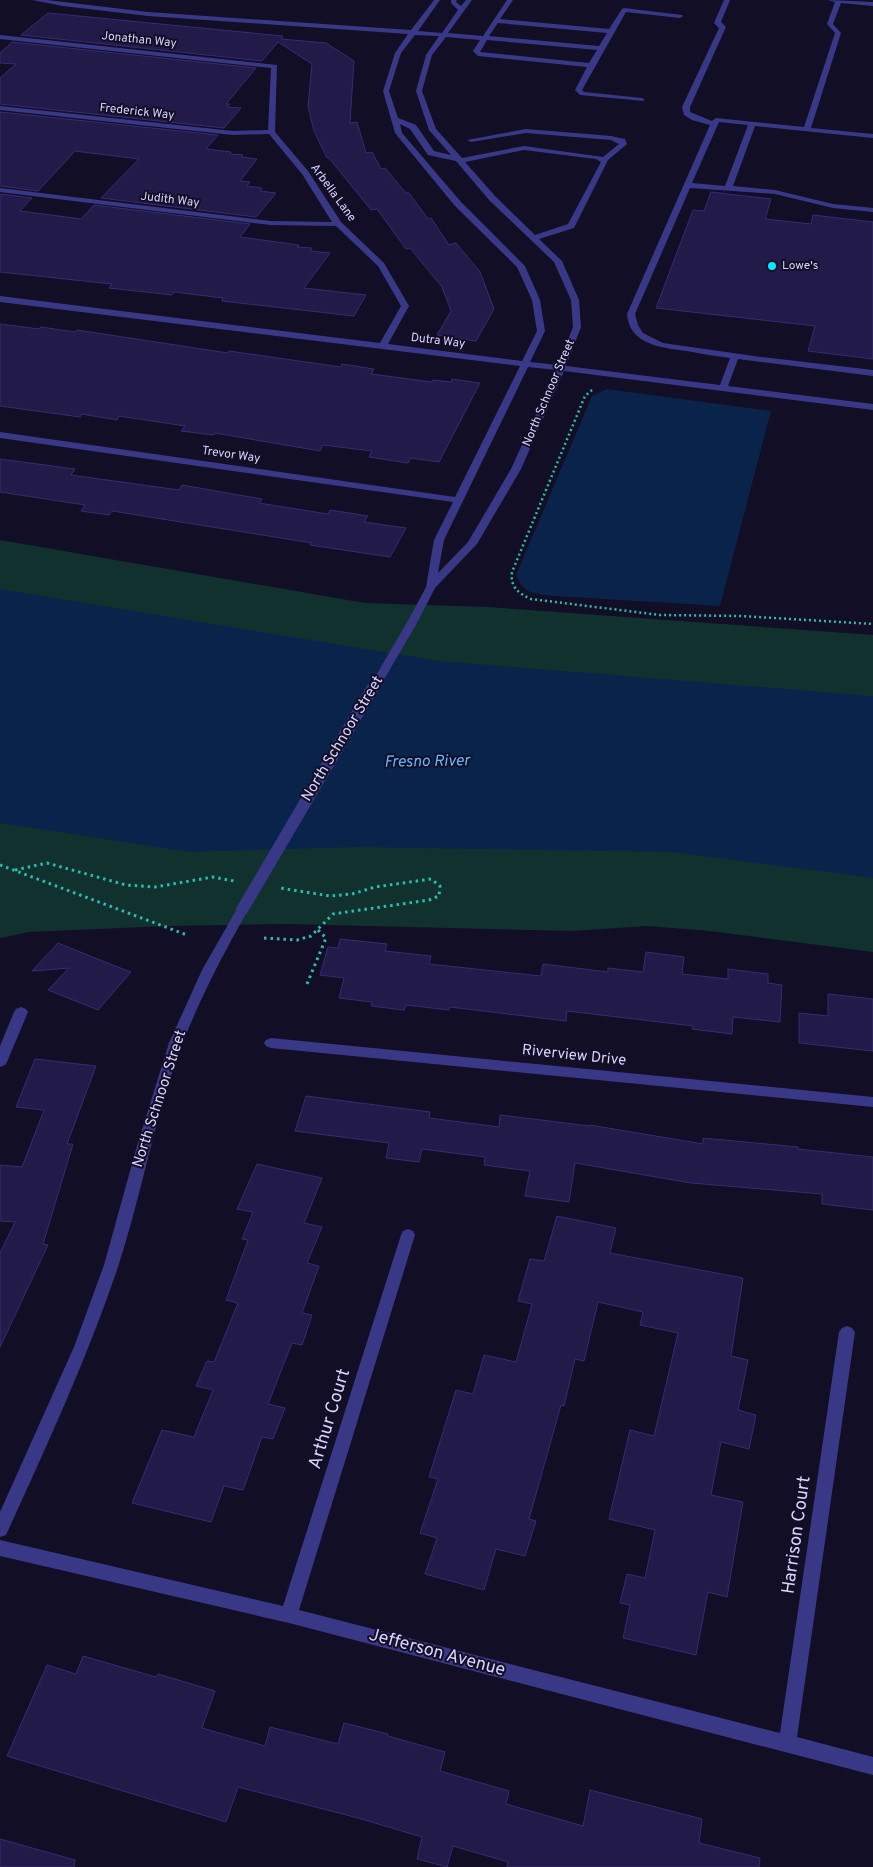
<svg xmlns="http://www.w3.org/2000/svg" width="873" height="1867" font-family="Overpass,sans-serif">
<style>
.green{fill:#11312f}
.water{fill:#0a234a}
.building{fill:#221a48;stroke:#382b75}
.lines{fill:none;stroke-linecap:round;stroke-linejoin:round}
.path-far1{stroke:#2bbcb0;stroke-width:2.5;stroke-dasharray:2 3;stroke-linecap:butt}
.path{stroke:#2bbcb0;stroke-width:3;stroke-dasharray:2.5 4;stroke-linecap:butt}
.minor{fill:#393887;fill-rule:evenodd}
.minor-bridge-far1{stroke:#393887;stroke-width:9}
.minor-bridge{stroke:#393887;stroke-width:12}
.poi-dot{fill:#00ebff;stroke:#120e26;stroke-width:2}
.labels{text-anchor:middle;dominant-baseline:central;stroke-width:4;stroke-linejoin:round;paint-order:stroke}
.far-street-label{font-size:12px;fill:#d8d4ff;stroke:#120e26}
.far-poi-label{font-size:12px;fill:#d8d4ff;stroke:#120e26;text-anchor:start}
.street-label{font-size:15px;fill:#d8d4ff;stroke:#120e26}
.water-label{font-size:16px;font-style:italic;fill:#62baff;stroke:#120e26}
.near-street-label{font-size:18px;fill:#d8d4ff;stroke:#120e26}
</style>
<rect width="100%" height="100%" fill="#120e26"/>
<path class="green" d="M0,540L365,603L488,607L873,635V952L710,931L647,926L573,931L289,924L167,926L29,932L0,938Z"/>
<g class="water">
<path d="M607,389L771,411L720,606L555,596C536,594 524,595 516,575L592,396Z"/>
<path d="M0,589L439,661L873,696V878L672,852L357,847L189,852L0,823Z"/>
</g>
<g class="building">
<path d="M48,13L283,36L281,39L326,43L354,61L350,123L357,122L366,153L372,152L381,169L385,168L406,193H409L428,219L431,218L449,245L456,243L480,272L494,309L476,341L437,335L451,311L442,287L410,248L406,249L377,209L371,210L329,158H327L314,131L308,107L312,64L278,42L262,61L21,35Z"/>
<path d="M12,42L256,68L226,104H230L227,107L241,108L224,128L0,104V78L16,64L0,63V53Z"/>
<path d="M0,112L218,135L206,149L231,152L230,154L243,155L241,157L257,159L240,181L250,182L247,186L262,188L260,191L276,193L256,217L101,198L139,159L75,151L38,191L0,186Z"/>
<path d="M711,192L771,199L765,219L811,224L813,215L873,222V359L808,351L815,326L656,308L693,210L704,211Z"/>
<path d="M0,194L32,198L20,211L81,219L94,205L250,224L240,237L299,245L297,247L312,248L310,251L330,253L304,288L366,295L354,316L222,301L223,298L174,292L172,295L109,288L112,284L0,272Z"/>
<path d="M0,324L39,329L41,327L75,332L77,330L228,353L229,351L341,367L342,364L374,369L371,374L432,382L433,380L451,382L452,379L480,383L439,462L411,458L408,463L369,457L372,451L323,445L320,451L215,433L214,435L181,431L185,426L119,416L117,420L82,414L80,417L0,406Z"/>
<path d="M0,459L75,469L71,475L179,490L182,485L262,499L259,503L328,514L330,510L368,516L364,522L406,528L390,557L310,545L312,543L112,511L109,515L81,511L85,505L0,492Z"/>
<path d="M340,939L387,944L385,951L431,956L429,964L541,976L543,964L608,972V968L643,972L646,952L684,957L682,974L728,979V969L768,974V983L782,985L780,1022L733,1017L732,1034L692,1029L693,1026L567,1011L566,1021L450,1007L449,1010L406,1005L404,1010L371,1006L372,1002L339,998L344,978L320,975L328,947L338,948Z"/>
<path d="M58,943L110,964L131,972L98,1010L48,990L69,968L32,971Z"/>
<path d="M828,994L873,999V1051L799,1043V1013L828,1016Z"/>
<path d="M35,1059L96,1066L67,1144H73L43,1244L48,1245L0,1347V1253L15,1222L0,1221V1165L22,1167L44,1110L16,1107Z"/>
<path d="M306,1096L430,1112L429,1118L499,1127L500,1115L590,1126V1125L703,1144V1138L798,1147V1149L873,1157V1210L822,1204V1194L691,1183L575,1163L569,1202L525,1196L530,1171L484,1165L485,1157L422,1149L419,1162L386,1158L389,1143L295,1131Z"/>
<path d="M257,1164L322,1178L304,1223L322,1227L307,1263L319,1266L302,1313L312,1315L302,1345L292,1343L268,1404L285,1408L273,1439L262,1437L243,1490L224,1486L211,1522L132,1503L162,1430L194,1437L213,1390L196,1386L207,1361L214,1362L238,1303L226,1300L248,1240L242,1239L253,1212L237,1209Z"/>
<path d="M557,1216L616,1228L610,1253L743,1278L731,1356L748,1360L738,1410L756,1415L749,1449L721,1442L711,1495L743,1502L727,1597L708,1592L696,1655L623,1638L630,1605L620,1603L627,1574L645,1578L655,1530L609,1519L630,1430L654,1436L678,1333L640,1325L643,1312L598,1302L584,1361L575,1359L564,1406L561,1405L529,1519L536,1521L525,1556L496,1549L484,1590L425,1574L437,1538L420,1533L438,1479L429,1477L456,1390L473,1394L484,1355L516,1362L532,1304L518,1301L530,1259L544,1261Z"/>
<path d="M83,1656L156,1677L158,1674L215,1691L202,1728L265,1746L270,1727L338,1744L344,1723L388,1734V1736L445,1752L440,1771L509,1791L506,1804L583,1826L590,1790L702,1819L699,1843L760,1858L759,1867H507L508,1862L453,1846L447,1867L417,1859L422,1837L358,1818L238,1787L226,1822L7,1756L47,1665L76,1674Z"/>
<path d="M0,1839L75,1860L74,1867H0Z"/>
</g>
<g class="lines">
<path class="path-far1" d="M592,390L585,396L512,572C510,587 518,593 531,599L660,615L741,616L873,624"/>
<g class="path">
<path d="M0,865L187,935"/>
<path d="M15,870L47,863L126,885L155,887L213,877L234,881"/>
<path d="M264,938L297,940L311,936L333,914L429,900L439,896L440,886L431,879L375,887L352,894L330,896L280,888"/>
<path d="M307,984L326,938L317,929"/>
</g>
<g class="minor">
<path d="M32,0H47L148,12L411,30L434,0H440L418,31L442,33L458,10L451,3V0H457L456,2L461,6L466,0H472L448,33L483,36L507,0H513L500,19L609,29L622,9L624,8L682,15L683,16L680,18L626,12L582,90L584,92L642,98L644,99V101L580,95L575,90L587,67L478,56L473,51L480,40L446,37L432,55L422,91L436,129L462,158L524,146L603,157L619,144L611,140L526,133L471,142L467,140L526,129L611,136L625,139L627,144L608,160L574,228L539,239L562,261L579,300L581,327L566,366L720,385L730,358C716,356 701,354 687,351C663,348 629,345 627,314L710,125L692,120L684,115L682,107L719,28L714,23L724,0H730L721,22L726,27L690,107V112L712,121L716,118L804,127L835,33L827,24L835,2L828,0L873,2V6L841,3L833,24L841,33L811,128L873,134V138L755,126L733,186L775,190L833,204L873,208V212L833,208L775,194L690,188L635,314L638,325L643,333L663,343L761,357L873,370V376L738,359L728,386L873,404V410L564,371L521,469L477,544L435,588L418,621L413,624L408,621L426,587L434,540L453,502L0,438V432L455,497L520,366L0,302V296L380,343L401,306L378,266L336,226L270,225L0,192V188L270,221L332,222L302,174L269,134L233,135L0,110V106L233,131L268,130L271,68L0,39V35L277,65L275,132L308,171L341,222L384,263L409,306L388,344L522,361L537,331L532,300L517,267L455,206L395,133L383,91L395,53L408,34L148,16L63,6ZM498,23L607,33L599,46L489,36ZM415,35L439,36L426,55L416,91L429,130L451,155L434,151L416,125L398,118L389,91L401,53ZM487,40L597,50L589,63L480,52ZM719,122L748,125L725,186L692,183ZM400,124L410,129L428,155L456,161L489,200L554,262L571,300L573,327L558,365L530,362L545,331L540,300L525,266L461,202L402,133ZM524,150L596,159L601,162L568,224L535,235L495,196L465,162ZM528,367L556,370L511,469L468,542L438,573L444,540Z"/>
<path d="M242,906L248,910C224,953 201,996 183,1042C155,1114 142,1194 118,1267C87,1359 46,1447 6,1535L0,1537V1512L74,1347L104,1265L137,1146L169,1043L202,970L238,907Z"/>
<path d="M21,1007L26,1009L28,1012L7,1062L5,1065L0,1067V1046L14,1012L16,1009Z"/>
<path d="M271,1038L873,1097V1107L271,1048L266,1046L264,1043L266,1040Z"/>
<path d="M408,1229L413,1231L415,1235L299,1610L780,1733L839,1332L842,1328L847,1326L852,1328L855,1332L797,1737L873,1757V1775L289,1623L0,1556V1540L283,1606L401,1235L403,1231Z"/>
</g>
<path class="minor-bridge-far1" d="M372,691L413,621"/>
<path class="minor-bridge" d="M242,910L372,689"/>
</g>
<circle class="poi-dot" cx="772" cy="266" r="5"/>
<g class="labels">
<g class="far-street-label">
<text transform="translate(139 40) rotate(6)">Jonathan Way</text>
<text transform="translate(137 112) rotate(6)">Frederick Way</text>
<text transform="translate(333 193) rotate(54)">Arbella Lane</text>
<text transform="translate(170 200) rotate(7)">Judith Way</text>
<text transform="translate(438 341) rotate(7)">Dutra Way</text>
<text transform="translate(549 393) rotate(-67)">North Schnoor Street</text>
<text transform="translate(231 455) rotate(8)">Trevor Way</text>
</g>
<g class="far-poi-label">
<text x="782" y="266">Lowe's</text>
</g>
<g class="street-label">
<text transform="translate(343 739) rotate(-59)">North Schnoor Street</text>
<text transform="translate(574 1056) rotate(6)">Riverview Drive</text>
<text transform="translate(160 1099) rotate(-72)">North Schnoor Street</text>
</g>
<g class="water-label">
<text transform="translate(427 762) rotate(-1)">Fresno River</text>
</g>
<g class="near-street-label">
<text transform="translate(330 1419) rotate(-73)">Arthur Court</text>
<text transform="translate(797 1535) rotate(-82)">Harrison Court</text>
<text transform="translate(437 1653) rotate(15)">Jefferson Avenue</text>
</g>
</g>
</svg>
